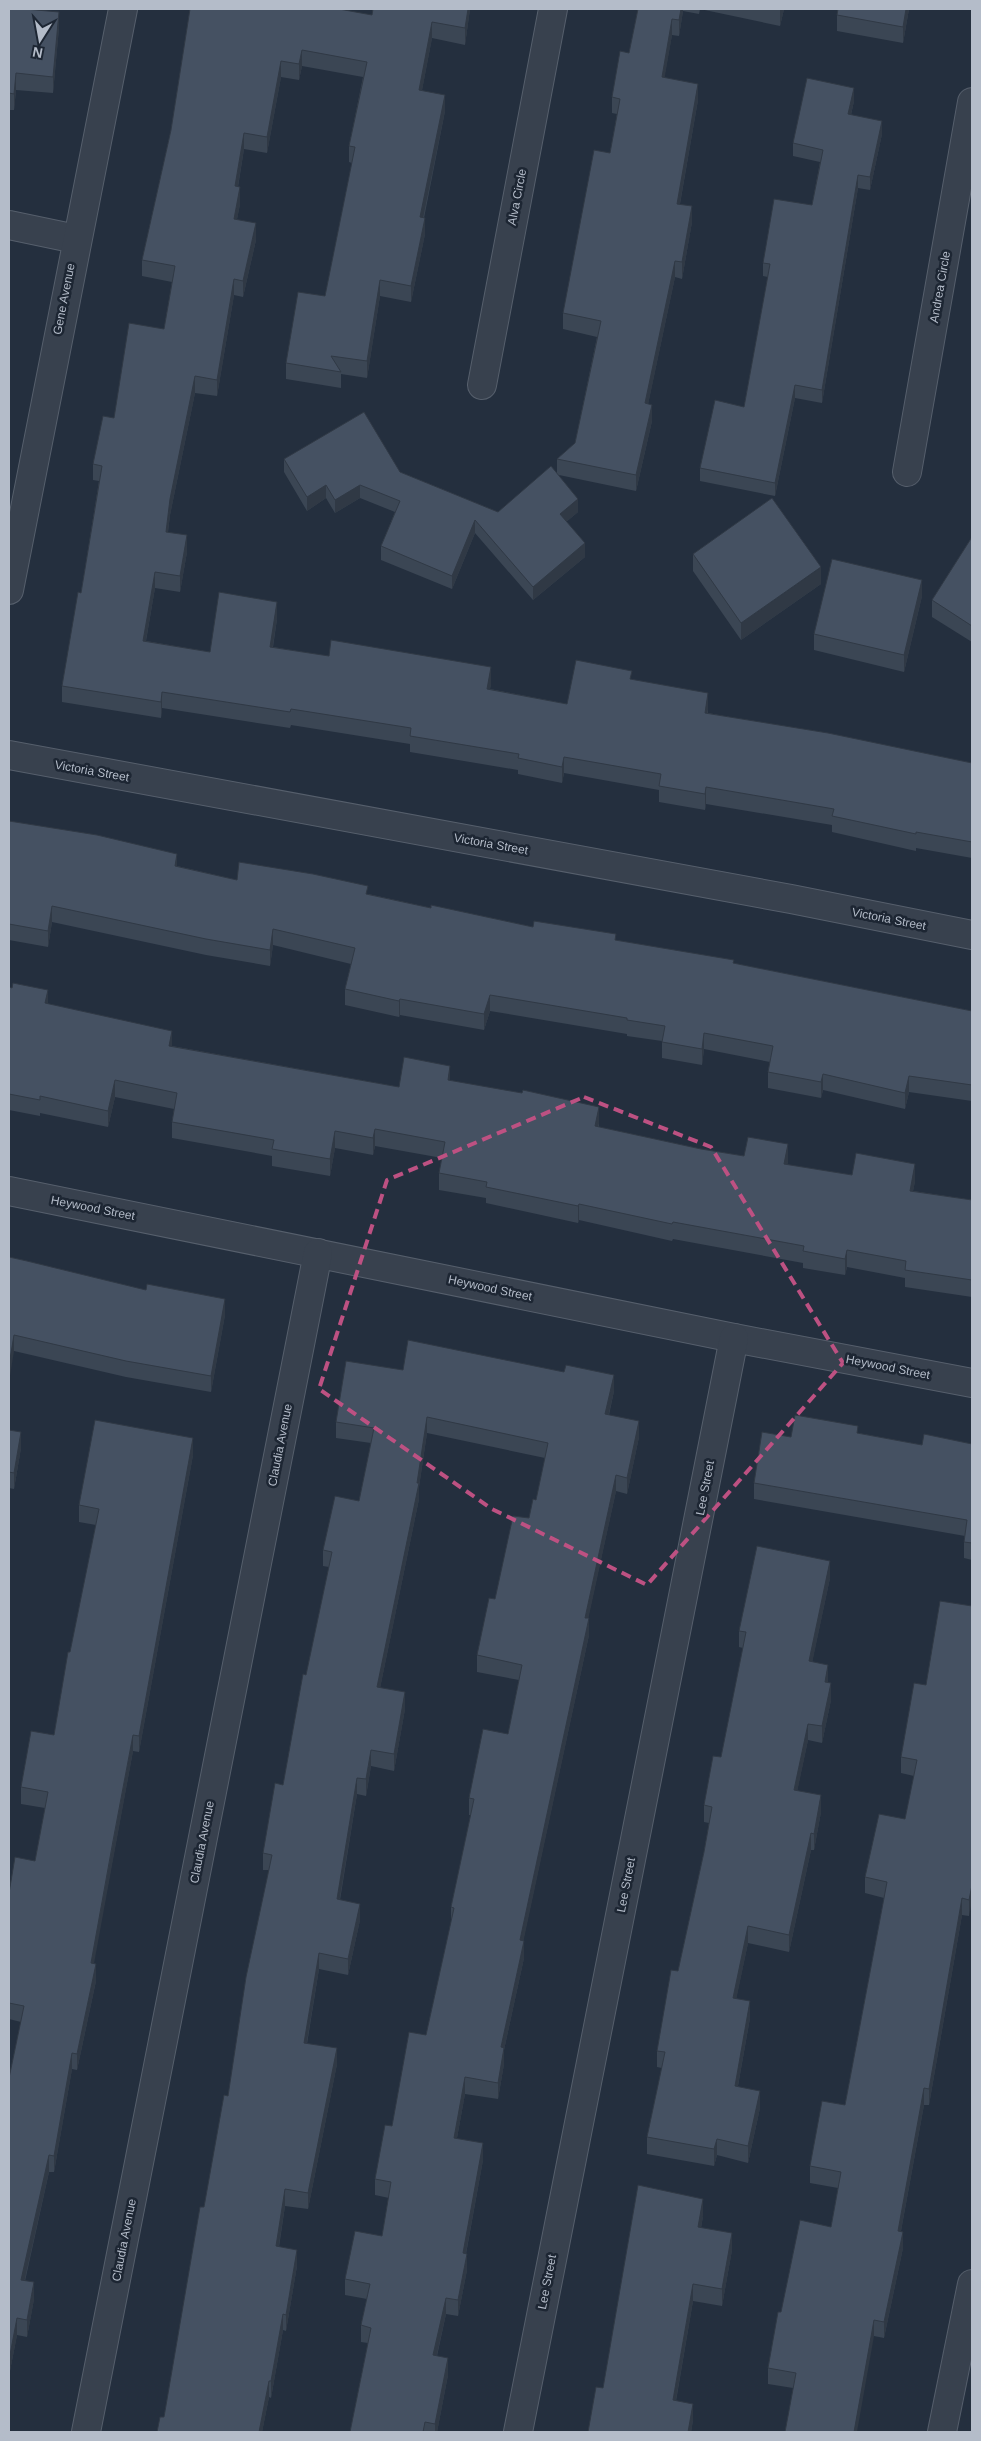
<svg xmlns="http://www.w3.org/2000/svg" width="981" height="2441" font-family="Arial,sans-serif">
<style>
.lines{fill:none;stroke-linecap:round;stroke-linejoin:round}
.minor-casing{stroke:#565f6c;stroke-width:30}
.minor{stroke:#38414e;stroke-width:28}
.wall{fill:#3b4654}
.shaded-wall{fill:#303945}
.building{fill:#455162;stroke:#303945}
.marked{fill:none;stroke:#bd5182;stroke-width:4;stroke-dasharray:10 6;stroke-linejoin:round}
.labels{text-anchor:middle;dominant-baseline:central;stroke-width:5;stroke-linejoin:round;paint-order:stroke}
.street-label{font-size:12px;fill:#b4bcc9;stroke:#1d2633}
</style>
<rect width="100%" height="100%" fill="#242f3e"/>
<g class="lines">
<defs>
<g id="minor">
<path d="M9,225L76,239"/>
<path d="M482,385L553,9"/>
<path d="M907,472L972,102"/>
<path d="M9,590L123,9"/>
<path d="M9,755L791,899L972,935"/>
<path d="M9,1191L734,1338L972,1383"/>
<path d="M86,2432L318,1253"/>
<path d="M518,2432L734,1338"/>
<path d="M942,2432L972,2284"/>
</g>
</defs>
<use href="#minor" class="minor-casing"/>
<use href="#minor" class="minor"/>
</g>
<g class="wall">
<path d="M9,9L59,28L53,93L16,90L14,110H9Z"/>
<path d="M190,9L372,15L373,9H470L465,45L432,38L422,90L445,111L424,218L425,234L411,302L380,296L367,378L341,374V388L286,379V363L325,296L352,163L349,162V146L363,77L302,66L299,80L281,77L267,153L244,149L238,187L240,204L237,219L256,240L243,297L234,295L217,396L195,393L170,515L168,532L187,552L180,592L155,588L146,641L210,652L277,619L273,647L491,684L490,689L567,704L632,679L708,709V713L972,763V858L916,848V851L832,832V825L706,804L705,810L659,802V790L564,773L562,783L518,774V770L410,752V744L291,725L290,728L162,708L161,718L62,702V686L81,593L99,481L93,480V464L114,418L164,329L172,282L142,276V260L171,130Z"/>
<path d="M638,9H700L699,14L683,11L679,36L672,35L664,78L698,100L680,204L692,222L682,279L675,277L648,404L652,421L636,491L559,475L578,512L566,522L585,557L533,600L475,533L452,589L381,560V546L395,512L360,498L335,513L326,498L307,511L284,472V459L400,472L498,512L557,473V459L575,443L597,337L563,329V313L610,153L617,114L612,113V97L629,53Z"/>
<path d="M700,9H784L780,26Z"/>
<path d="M838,9H909L903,43L837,31V15Z"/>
<path d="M854,101L851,115L882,134L870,190L858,188L822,403L795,398L775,496L700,481V468L744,407L768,277L763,276V263L812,205L820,162L793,156V143Z"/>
<path d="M972,537V642L932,617V600Z"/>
<path d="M693,554L821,584L741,640L693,571Z"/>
<path d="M922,596L904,672L814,650V634Z"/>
<path d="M9,821L177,866L237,880L368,894L431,908L533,927L616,940L972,1011V1101L909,1092L905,1109L823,1090L821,1098L768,1088V1072L770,1062L704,1049L702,1065L662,1058V1041L627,1036V1034L490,1011L484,1030L400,1015L399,1017L345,1005V989L351,964L273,945L270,966L206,955L52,922L48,947L9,940Z"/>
<path d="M9,987L48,1004L172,1046L399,1087L450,1080L599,1123V1127L701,1149L744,1156L788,1161L787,1165L852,1175L915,1181L913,1191L972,1200V1297L905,1287V1278L847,1267L845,1275L803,1268V1263L673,1239L672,1241L579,1220L578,1223L486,1203V1198L439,1190V1173L442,1158L375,1146L373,1155L335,1148L330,1176L272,1166V1156L172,1138V1122L174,1109L115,1097L108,1127L40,1113V1116L9,1110Z"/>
<path d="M9,1257L225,1315L211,1392L126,1377L14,1351Z"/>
<path d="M403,1370L614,1391L609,1415L639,1437L627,1494L616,1491L588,1618L589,1635L523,1941L524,1958L504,2050V2064L498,2099L465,2094L457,2138L483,2160L466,2254L467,2270L458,2316L446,2314L437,2356L448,2375L437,2432H350L368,2343L361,2342V2325L367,2299L345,2295V2279L382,2236L389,2198L375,2195V2179L392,2126L426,2035L451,1923V1907L471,1815H469V1798L508,1734L519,1680L477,1672V1655L495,1599L536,1500L545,1458L427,1433L419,1487V1499L380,1688L405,1709L394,1771L371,1766L366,1796L357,1794L340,1900L360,1920L348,1975L319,1969L307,2044L337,2064L308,2209L285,2206L279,2247L297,2266L286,2331L283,2330L271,2398L269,2397L262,2432H157L164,2417L204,2207L228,2096L269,1870H263V1853L283,1785L329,1567L323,1566V1550L359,1501L371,1443L336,1438V1422Z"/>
<path d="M9,1430L21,1448L14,1489L9,1488Z"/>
<path d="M858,1433L922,1445L972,1444V1560L964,1558V1542L965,1536L754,1499V1483L791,1437Z"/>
<path d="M193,1455L139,1752L133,1751L113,1858L93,1964L96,1981L77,2070L72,2069L54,2172H49L25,2281L34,2299L27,2337L17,2335L9,2376V2078L21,2022L9,2019V1893L35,1861L45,1808L21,1804V1787L54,1735L96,1525L79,1522V1505Z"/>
<path d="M830,1578L812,1662L828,1683L831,1700L822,1743L808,1740L797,1791L821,1812L814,1850H811L789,1952L748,1943L736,1999L750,2018L738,2086L760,2108L748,2163L717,2155L714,2166L647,2154V2137L662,2068L657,2067V2051L678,1971L704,1852L709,1823L704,1822V1805L721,1757L743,1648L739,1647V1631Z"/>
<path d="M972,1606L969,1916L962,1915L929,2105H924L901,2231L903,2248L884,2338L874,2336L793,2388L768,2384V2368L781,2312L831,2227L838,2188L810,2183V2166L845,2105L884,1898L865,1893V1877L905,1819L914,1776L901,1773V1757L926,1685Z"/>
<path d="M703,2216L701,2228L732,2250L722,2306L693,2301L676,2401L693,2420L691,2432H588L603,2388Z"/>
</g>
<g class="shaded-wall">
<path d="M468,9H470L465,45V28Z"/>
<path d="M681,9H683V11L679,36V20Z"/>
<path d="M780,9H784L780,26Z"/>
<path d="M906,9H909L903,43V27Z"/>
<path d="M59,12V28L53,93V77Z"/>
<path d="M672,19V35L662,93V77Z"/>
<path d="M432,22V38L419,106V90Z"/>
<path d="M302,50V66L299,80V64Z"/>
<path d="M281,61V77L267,153V137Z"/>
<path d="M16,73V90L14,110V94Z"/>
<path d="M698,84V100L677,220V204Z"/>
<path d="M854,88V101L848,127V114Z"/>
<path d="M445,95V111L420,233V217Z"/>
<path d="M882,121V134L870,190V177Z"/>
<path d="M244,133V149L235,203V186Z"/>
<path d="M858,175V188L822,403V390Z"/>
<path d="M240,187V204L234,235V219Z"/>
<path d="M692,206V222L682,279V262Z"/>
<path d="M425,218V234L411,302V286Z"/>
<path d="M256,223V240L243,297V281Z"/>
<path d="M675,261V277L645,419V403Z"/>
<path d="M234,279V295L217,396V380Z"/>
<path d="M380,280V296L367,378V361Z"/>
<path d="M195,376V393L170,515L166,548V532L170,499Z"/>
<path d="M795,385V398L775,496V483Z"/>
<path d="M652,405V421L636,491V475Z"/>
<path d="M326,485V498L307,511V497Z"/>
<path d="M360,485V498L335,513V500Z"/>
<path d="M578,499V512L560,527V514Z"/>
<path d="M475,520V533L452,589V576Z"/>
<path d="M187,535V552L180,592V576Z"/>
<path d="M585,543V557L533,600V587Z"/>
<path d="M821,567V584L741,640V623Z"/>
<path d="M155,572V588L143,657V641Z"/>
<path d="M922,580V596L904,672V655Z"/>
<path d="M277,602V619L270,663V647Z"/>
<path d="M491,667V684L487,705V689Z"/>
<path d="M162,692V708L161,718V702Z"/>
<path d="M708,693V709L705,729V713Z"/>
<path d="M564,757V773L562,783V767Z"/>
<path d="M706,787V804L705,810V794Z"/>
<path d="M177,854V870L175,866Z"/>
<path d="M52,906V922L48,947V931Z"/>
<path d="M273,929V945L270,966V950Z"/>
<path d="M48,990V1006L45,1003Z"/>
<path d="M490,995V1011L484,1030V1014Z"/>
<path d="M400,999V1015L399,1017V1001Z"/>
<path d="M172,1031V1047L169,1046Z"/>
<path d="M704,1033V1049L702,1065V1049Z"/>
<path d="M450,1066V1082L448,1080Z"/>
<path d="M823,1074V1090L821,1098V1082Z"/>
<path d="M909,1076V1092L905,1109V1093Z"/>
<path d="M115,1080V1097L108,1127V1111Z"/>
<path d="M599,1107V1123L595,1143V1126Z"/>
<path d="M375,1129V1146L373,1155V1138Z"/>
<path d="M335,1131V1148L330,1176V1159Z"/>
<path d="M788,1144V1161L784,1181V1164Z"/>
<path d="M915,1164V1181L910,1207V1191Z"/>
<path d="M579,1204V1220L578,1223V1206Z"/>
<path d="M847,1250V1267L845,1275V1259Z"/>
<path d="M225,1299V1315L211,1392V1376Z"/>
<path d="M14,1335V1351L9,1382V1365Z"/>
<path d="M614,1375V1391L605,1430V1414Z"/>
<path d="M427,1417V1433L419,1487V1499L377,1703V1687L417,1483Z"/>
<path d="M639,1421V1437L627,1494V1478Z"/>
<path d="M21,1432V1448L14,1489V1473Z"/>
<path d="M193,1438V1455L139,1752V1736Z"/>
<path d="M616,1475V1491L585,1634V1618Z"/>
<path d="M830,1561V1578L809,1678V1661Z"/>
<path d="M589,1618V1635L520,1957V1940Z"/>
<path d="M828,1665V1682L825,1699V1682Z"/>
<path d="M831,1683V1700L822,1743V1726Z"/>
<path d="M405,1692V1709L394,1771V1754Z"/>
<path d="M808,1724V1740L794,1807V1790Z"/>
<path d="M133,1735V1751L91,1980V1963Z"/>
<path d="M371,1750V1766L366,1796V1779Z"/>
<path d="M357,1778V1794L337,1915V1899Z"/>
<path d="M821,1795V1812L814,1850V1834Z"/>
<path d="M811,1833V1850L789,1952V1935Z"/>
<path d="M972,1885V1902L969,1916V1900Z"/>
<path d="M962,1898V1915L929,2105V2089Z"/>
<path d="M360,1904V1920L348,1975V1959Z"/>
<path d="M748,1926V1943L733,2015V1998Z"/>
<path d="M524,1941V1958L504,2050V2064L498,2099V2083L501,2047Z"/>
<path d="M319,1953V1969L304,2059V2043Z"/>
<path d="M96,1964V1981L77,2070V2054Z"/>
<path d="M750,2001V2018L735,2102V2086Z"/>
<path d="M337,2048V2064L308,2209V2193Z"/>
<path d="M72,2053V2069L54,2172V2156Z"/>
<path d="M465,2077V2094L454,2154V2138Z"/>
<path d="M924,2088V2105L898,2247V2231Z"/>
<path d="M760,2091V2108L748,2163V2146Z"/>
<path d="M717,2139V2155L714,2166V2149Z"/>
<path d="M483,2143V2160L463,2269V2253Z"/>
<path d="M49,2155V2172L21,2296V2280Z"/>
<path d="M285,2189V2206L276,2263V2246Z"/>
<path d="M703,2199V2216L698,2244V2227Z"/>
<path d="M903,2232V2248L884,2338V2322Z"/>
<path d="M732,2233V2250L722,2306V2289Z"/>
<path d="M297,2250V2266L286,2331V2315Z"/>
<path d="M467,2254V2270L458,2316V2300Z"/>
<path d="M34,2282V2299L27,2337V2320Z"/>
<path d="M693,2284V2301L673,2417V2400Z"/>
<path d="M446,2298V2314L433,2372V2355Z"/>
<path d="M283,2314V2330L271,2398V2381Z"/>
<path d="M17,2318V2335L9,2376V2360Z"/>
<path d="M874,2320V2336L857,2432H854Z"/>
<path d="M448,2358V2375L437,2432H435V2424Z"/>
<path d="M269,2381V2397L262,2432H259Z"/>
<path d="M693,2404V2420L691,2432H688Z"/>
</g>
<g class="building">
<path d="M9,9H25L59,12L53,77L16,73L14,94L9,93Z"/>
<path d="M190,9H339L372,15L373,9H468L465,28L432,22L419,90L445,95L420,217L425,218L411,286L380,280L367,361L331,356L341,372L286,363L298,292L325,296L355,147L349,146L367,62L302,50L299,64L281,61L267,137L244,133L235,186L240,187L234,219L256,223L243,281L234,279L217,380L195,376L170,499L166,532L187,535L180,576L155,572L143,641L210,652L219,592L277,602L270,647L329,656L331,640L491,667L487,689L567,704L576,660L632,671L630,679L708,693L705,713L828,733L972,763V842L916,832V834L832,816L834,809L706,787L705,794L659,786L661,774L564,757L562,767L518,758L519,754L410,736L411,728L291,709L290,712L162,692L161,702L62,686L78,592L81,593L102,466L93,464L103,416L114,418L129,323L164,329L175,266L142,260L171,130Z"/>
<path d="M638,9H681L679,20L672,19L662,77L698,84L677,204L692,206L682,262L675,261L645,403L652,405L636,475L557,459L575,443L601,321L563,313L594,150L610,153L620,99L612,97L620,51L629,53Z"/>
<path d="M838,9H906L903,27L837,15Z"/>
<path d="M807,78L854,88L848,114L882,121L870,177L858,175L822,390L795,385L775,483L700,468L715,400L744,407L770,264L763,263L774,199L812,205L823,150L793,143Z"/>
<path d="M364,412L400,472L498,512L551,466L578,499L560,514L585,543L533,587L475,520L452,576L381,546L400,501L360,485L335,500L326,485L307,497L284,459Z"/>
<path d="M772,498L821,567L741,623L693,554Z"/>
<path d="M972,537V626L932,600Z"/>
<path d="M832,559L922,580L904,655L814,634Z"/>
<path d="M9,821L97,835L177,854L175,866L237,880L239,862L313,874L368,886L366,894L431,908V905L533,927L534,921L616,934L615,940L734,960L733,963L972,1011V1085L909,1076L905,1093L823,1074L821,1082L768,1072L773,1046L704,1033L702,1049L662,1042L665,1026L627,1020V1018L490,995L484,1014L400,999L399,1001L345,989L355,948L273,929L270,950L206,939L52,906L48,931L9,924Z"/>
<path d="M13,983L48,990L45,1003L172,1031L169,1046L399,1087L404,1057L450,1066L448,1080L522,1093L523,1090L599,1107L595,1126L701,1149L744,1156L748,1137L788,1144L784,1164L852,1175L856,1153L915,1164L910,1191L972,1200V1280L905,1270L906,1261L847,1250L845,1259L803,1251L804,1246L673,1222L672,1224L579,1204L578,1206L486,1187L487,1182L439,1173L445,1142L375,1129L373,1138L335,1131L330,1159L272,1149L274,1140L172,1122L177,1093L115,1080L108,1111L40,1096V1100L9,1094V987L12,988Z"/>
<path d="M9,1257L27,1261L146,1290L147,1284L225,1299L211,1376L126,1361L14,1335L9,1365Z"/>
<path d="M408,1340L564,1372L566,1365L614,1375L605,1414L639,1421L627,1478L616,1475L585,1618H589L520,1940L524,1941L501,2047L504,2048L498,2083L465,2077L454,2138L483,2143L463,2253L467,2254L458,2300L446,2298L433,2355L448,2358L435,2424L425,2422L423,2432H350L371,2328L361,2325L370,2284L345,2279L355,2231L382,2236L391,2182L375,2179L385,2125L392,2126L409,2032L426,2035L454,1908L451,1907L474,1799L469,1798L483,1729L508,1734L522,1665L477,1655L489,1598L495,1599L513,1516L529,1518L533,1499L536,1500L548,1443L427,1417L417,1483H419L377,1687L405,1692L394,1754L371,1750L366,1779L357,1778L337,1899L360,1904L348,1959L319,1953L304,2043L337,2048L308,2193L285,2189L276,2246L297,2250L286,2315L283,2314L271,2381H269L259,2432H157L160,2417H164L200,2207H204L224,2095L228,2096L246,1977L272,1855L263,1853L275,1783L283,1785L303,1674L306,1675L332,1552L323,1550L335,1496L359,1501L374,1428L336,1422L346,1361L403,1370Z"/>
<path d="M795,1415L858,1426L857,1433L922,1445L924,1434L972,1444V1543L964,1542L967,1520L754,1483L762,1432L791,1437Z"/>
<path d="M95,1420L193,1438L139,1736L133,1735L113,1841L91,1963L96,1964L77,2054L72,2053L54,2156L49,2155L21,2280L34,2282L27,2320L17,2318L9,2360V2078L24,2006L9,2003V1893L15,1857L35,1861L48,1792L21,1787L31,1731L54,1735L68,1652H70L99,1509L79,1505Z"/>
<path d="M9,1430L21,1432L14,1473L9,1472Z"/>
<path d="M757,1546L830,1561L809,1661L828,1665L825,1682L831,1683L822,1726L808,1724L794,1790L821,1795L814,1834L811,1833L789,1935L748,1926L733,1998L750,2001L735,2086L760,2091L748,2146L717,2139L714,2149L647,2137L665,2052L657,2051L671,1970L678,1971L704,1852L712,1807L704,1805L713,1756L721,1757L746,1632L739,1631Z"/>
<path d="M940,1601L972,1606V1885L969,1900L962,1898L929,2089L924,2088L898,2231L903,2232L884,2322L874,2320L854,2432H785L796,2373L768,2368L778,2312H781L800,2220L831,2227L841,2172L810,2166L822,2101L845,2105L887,1882L865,1877L879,1814L905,1819L917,1760L901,1757L914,1683L926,1685Z"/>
<path d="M638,2185L703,2199L698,2227L732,2233L722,2289L693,2284L673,2400L693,2404L688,2432H588L596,2387L603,2388Z"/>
</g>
<path class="marked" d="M584,1097L711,1147L843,1363L647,1585L492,1509L319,1389L387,1180Z"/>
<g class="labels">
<g class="street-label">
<text transform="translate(517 197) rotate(-79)">Alva Circle</text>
<text transform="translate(940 287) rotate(-80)">Andrea Circle</text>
<text transform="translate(64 299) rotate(-79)">Gene Avenue</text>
<text transform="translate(92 771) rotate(10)">Victoria Street</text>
<text transform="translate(491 844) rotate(10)">Victoria Street</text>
<text transform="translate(889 919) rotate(11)">Victoria Street</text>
<text transform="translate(93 1208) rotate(11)">Heywood Street</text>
<text transform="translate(490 1288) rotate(12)">Heywood Street</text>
<text transform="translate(888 1367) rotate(11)">Heywood Street</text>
<text transform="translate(280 1445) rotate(-79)">Claudia Avenue</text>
<text transform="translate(705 1488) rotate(-79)">Lee Street</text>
<text transform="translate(202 1842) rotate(-79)">Claudia Avenue</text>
<text transform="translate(626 1885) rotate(-79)">Lee Street</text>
<text transform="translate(124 2240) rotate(-79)">Claudia Avenue</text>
<text transform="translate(547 2282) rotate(-79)">Lee Street</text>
</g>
</g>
<rect width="981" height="2441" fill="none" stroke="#b4bcc9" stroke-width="20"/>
<g transform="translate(40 40) rotate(191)" stroke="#1d2633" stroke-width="4" paint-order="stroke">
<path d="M0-4L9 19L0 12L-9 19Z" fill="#b4bcc9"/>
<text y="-8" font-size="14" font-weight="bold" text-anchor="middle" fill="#b4bcc9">N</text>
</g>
</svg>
